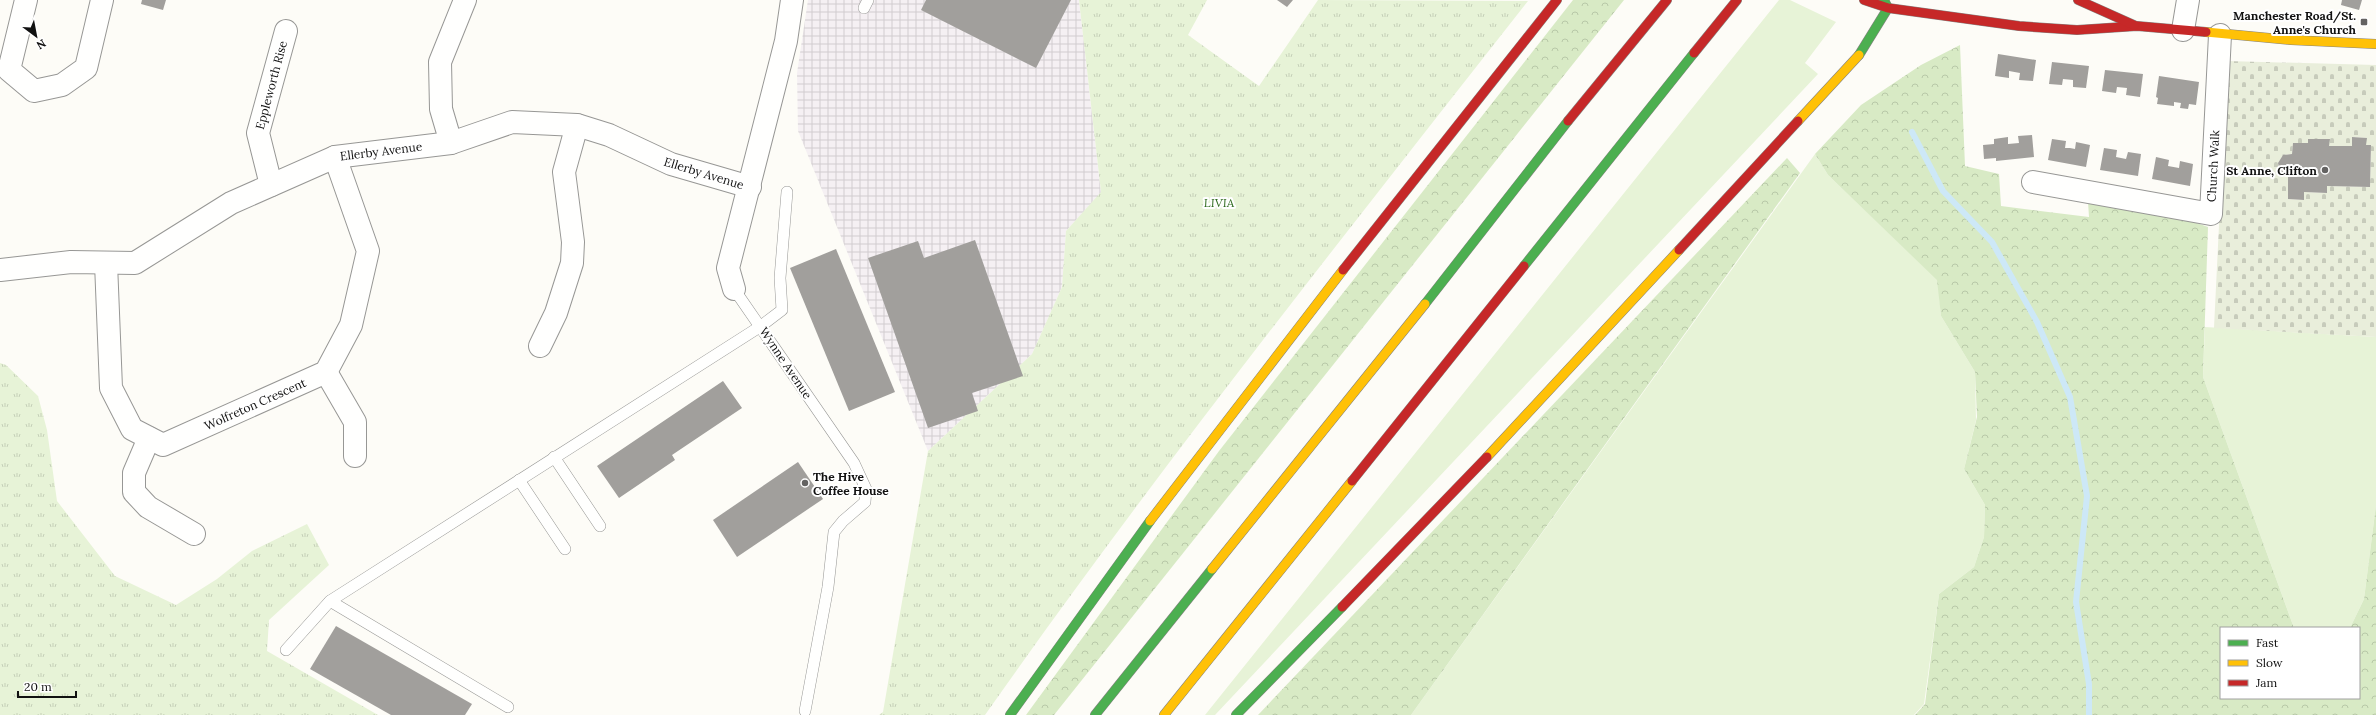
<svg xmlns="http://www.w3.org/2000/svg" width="2376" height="715" font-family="Lora,serif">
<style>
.industrial{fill:url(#industrial-grid)}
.grass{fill:#e7f3d7}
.forest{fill:url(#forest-crowns)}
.cemetery{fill:url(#cemetery-stones);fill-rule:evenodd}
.park{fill:url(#park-tufts)}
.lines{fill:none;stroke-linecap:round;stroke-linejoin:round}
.stream{stroke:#cde8f7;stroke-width:6}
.building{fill:#a19f9c}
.lane-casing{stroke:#979795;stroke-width:12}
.street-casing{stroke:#979795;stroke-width:24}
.fast-casing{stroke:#858482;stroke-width:10}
.slow-casing{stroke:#858482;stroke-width:10}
.jam-casing{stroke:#858482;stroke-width:10}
.lane{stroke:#fffffe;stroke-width:11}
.street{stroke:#fffffe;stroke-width:22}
.fast{stroke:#4caf50;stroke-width:9}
.slow{stroke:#ffc107;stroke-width:9}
.jam{stroke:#c62828;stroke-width:9}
.poi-dot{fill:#646362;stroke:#fff;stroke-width:1.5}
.labels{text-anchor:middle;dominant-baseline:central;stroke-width:4;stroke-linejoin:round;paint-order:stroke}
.poi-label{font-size:12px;font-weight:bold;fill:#111;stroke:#fff;text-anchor:end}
.street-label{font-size:12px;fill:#111;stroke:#fff}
.park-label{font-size:12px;font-style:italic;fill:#2f6b1f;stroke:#fff}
</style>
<defs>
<pattern id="industrial-grid" width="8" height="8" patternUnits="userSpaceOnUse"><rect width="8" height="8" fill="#f5f0f3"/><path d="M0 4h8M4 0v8" fill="none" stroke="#d1cdcf"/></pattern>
<pattern id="forest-crowns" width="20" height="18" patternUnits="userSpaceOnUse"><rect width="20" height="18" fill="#d8eac5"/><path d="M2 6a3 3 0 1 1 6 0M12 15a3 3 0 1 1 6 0" fill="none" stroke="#b8c8a8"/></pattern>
<pattern id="cemetery-stones" width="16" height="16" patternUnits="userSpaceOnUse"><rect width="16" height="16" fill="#e9eedb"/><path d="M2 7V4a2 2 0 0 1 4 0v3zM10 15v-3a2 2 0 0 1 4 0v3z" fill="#c7cbbb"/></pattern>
<pattern id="park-tufts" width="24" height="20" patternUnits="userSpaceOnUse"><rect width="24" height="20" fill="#e7f3d7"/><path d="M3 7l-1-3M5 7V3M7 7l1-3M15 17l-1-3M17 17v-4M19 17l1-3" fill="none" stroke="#c5cfb8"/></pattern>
</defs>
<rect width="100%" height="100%" fill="#fdfcf7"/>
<path class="industrial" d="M808,0H1079L1101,193L1066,231L1062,287L1032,354L928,451L798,131L797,73Z"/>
<g class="grass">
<path d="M1779,0H1790L1836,22L1805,63L1818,74L1215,715H1205Z"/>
<path d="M1815,154L1828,175L1938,280L1941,316L1975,372L1976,420L1964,469L1985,505L1984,537L1974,567L1939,594L1924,704L1914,715H1411Z"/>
<path d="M2205,327L2376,337V505L2364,599L2350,628H2294L2203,377Z"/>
</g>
<g class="forest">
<path d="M1573,0H1624L1054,715H1026L1219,451Z"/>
<path d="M1960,45L1965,166L1999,174L2001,206L2089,217L2088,202L2166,212L2208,227L2203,377L2294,628H2221V698H2359V628H2350L2364,599L2376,505V715H1915L1925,704L1939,594L1974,567L1984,537L1985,505L1964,469L1977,417L1975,372L1941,316L1937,280L1828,175L1815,154L1861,105L1921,65Z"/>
<path d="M1787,158L1800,173L1411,715H1258Z"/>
</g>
<path class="cemetery" d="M2227,61L2376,65V337L2214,328ZM2352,137L2366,138V145H2371L2370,187L2327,186L2326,193L2304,192V200L2288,199V175L2280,173L2278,163L2283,155L2292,154L2293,143H2308V139H2329V146H2352Z"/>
<g class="park">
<path d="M1079,0H1207L1188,35L1259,86L1318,0L1528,1C1344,236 1157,470 985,715H879L883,712L928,451L1032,354L1062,287L1066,231L1101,192Z"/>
<path d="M0,363L6,365L38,396L47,430L57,501L115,576L176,605L217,579L252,551L307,524L329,565L269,620L267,651L378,715H0Z"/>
</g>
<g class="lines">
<path class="stream" d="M1912,132L1943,191L1992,242L2037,322L2070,397L2087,496L2076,602L2089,684V715"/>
</g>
<g class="building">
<path d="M142,0H166L163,10L141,4Z"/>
<path d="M926,0H1071L1036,68L921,10Z"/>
<path d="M1277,0H1293L1287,7Z"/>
<path d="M2342,0H2362L2359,10L2341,5Z"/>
<path d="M1998,54L2036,60L2033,81L2019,80L2020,73L2009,71V78L1995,76Z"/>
<path d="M2052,62L2089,66L2086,88L2073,87V80L2063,79L2062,85L2049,84Z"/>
<path d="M2105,70L2143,74L2140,97L2126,95L2127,88L2117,87L2116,93L2102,91Z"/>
<path d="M2159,76L2199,82L2196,105L2189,104L2188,109L2180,108L2181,103L2174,102V106L2157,104L2158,98L2156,97Z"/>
<path d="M2032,135L2034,157L1996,161V158L1984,159L1983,145L1994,144V139L2008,137V144L2019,143L2018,136Z"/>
<path d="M2352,137L2367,138L2366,145H2371L2370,187L2327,186V193L2304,192V200L2288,199V175L2280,173L2278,163L2283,155L2292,154L2293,143H2308V139H2330L2329,146H2352Z"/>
<path d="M2052,139L2066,141L2065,148H2070L2075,149L2076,142L2090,145L2086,167L2048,160Z"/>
<path d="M2104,148L2117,150L2116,157L2126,159L2128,152L2141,154L2138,176L2100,170Z"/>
<path d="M2156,157L2169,160L2168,166L2179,168L2180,161L2193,164L2190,186L2152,179Z"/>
<path d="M975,240L1023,376L972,393L978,411L928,428L868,258L918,241L924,258Z"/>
<path d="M836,249L895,392L849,411L790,268Z"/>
<path d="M723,381L742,408L672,455L675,460L619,498L597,466Z"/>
<path d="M798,462L823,499L737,557L713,520Z"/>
<path d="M336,626L472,704L465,715H391L310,669Z"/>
</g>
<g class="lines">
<defs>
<g id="lane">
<path d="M864,8L868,0"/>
<path d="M734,289L854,463L866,489L865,502L843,521L834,532L828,587L805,711"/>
<path d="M554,457L600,526"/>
<path d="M519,480L565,549"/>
<path d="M330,601L508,707"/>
<path d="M286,650L330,601L761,326L782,310L780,278L787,192"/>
</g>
<g id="street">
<path d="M26,0L9,70L34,91L62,85L86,68L102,0"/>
<path d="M2183,30L2188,0"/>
<path d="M451,143L441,109L440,62L465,0"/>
<path d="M2033,182L2211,214L2220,35"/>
<path d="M271,185L258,133L286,31"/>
<path d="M106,263L111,388L132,429L163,445L326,372L351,325L368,251L335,157"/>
<path d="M0,270L71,262L135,263L231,203L335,157L451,143L512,122L577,125L609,135L671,164L750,187"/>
<path d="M734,289L728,268L786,41L792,0"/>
<path d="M540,346L556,313L572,263L573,242L564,172L577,125"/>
<path d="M326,372L355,422V456"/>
<path d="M149,438L134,473V492L148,507L194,534"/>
</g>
<g id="fast">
<path d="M1859,55L1888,8L1884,0"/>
<path d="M1524,266L1694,53"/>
<path d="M1425,304L1568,121"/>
<path d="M1010,715L1150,521"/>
<path d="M1095,715L1212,569"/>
<path d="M1236,715L1342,607"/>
</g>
<g id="slow">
<path d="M2206,32L2291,40L2376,44"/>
<path d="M1798,121L1859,55"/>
<path d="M1487,457L1679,250"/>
<path d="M1150,521L1343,270"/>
<path d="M1212,569L1425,304"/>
<path d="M1164,715L1352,481"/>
</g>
<g id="jam">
<path d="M1864,0L1888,8L2019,26L2077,30L2137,26L2206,32"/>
<path d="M2078,0L2134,25"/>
<path d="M1694,53L1737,0"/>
<path d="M1568,121L1667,0"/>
<path d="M1679,250L1798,121"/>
<path d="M1343,270L1557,0"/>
<path d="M1352,481L1524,266"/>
<path d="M1342,607L1487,457"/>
</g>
</defs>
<use href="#lane" class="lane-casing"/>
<use href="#street" class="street-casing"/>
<use href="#fast" class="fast-casing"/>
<use href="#slow" class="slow-casing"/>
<use href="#jam" class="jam-casing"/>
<use href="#lane" class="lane"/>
<use href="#street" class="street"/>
<use href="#fast" class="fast"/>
<use href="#slow" class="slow"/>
<use href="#jam" class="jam"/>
</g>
<g class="poi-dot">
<rect x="2360" y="18" width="8" height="8" rx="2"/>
<circle cx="2325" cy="170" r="4"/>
<circle cx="805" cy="483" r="4"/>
</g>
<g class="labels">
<g class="poi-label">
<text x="2356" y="15">Manchester Road/St.<tspan x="2356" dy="14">Anne's Church</tspan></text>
<text x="2317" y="170">St Anne, Clifton</text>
<text x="813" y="476" text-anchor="start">The Hive<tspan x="813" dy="14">Coffee House</tspan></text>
</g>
<g class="street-label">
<text transform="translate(271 85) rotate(-75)">Eppleworth Rise</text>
<text transform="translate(381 151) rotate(-7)">Ellerby Avenue</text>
<text transform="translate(2213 166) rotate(-87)">Church Walk</text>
<text transform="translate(704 173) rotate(17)">Ellerby Avenue</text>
<text transform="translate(786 363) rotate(56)">Wynne Avenue</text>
<text transform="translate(255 404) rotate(-24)">Wolfreton Crescent</text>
</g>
<g class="park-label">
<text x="1219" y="202">LIVIA</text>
</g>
</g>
<rect x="2220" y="627" width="140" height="72" fill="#ffffff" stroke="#a0a0a0"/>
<rect x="2228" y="640" width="20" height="6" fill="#4caf50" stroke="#a0a0a0"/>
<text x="2256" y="647" font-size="12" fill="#111111">Fast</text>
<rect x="2228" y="660" width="20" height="6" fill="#ffc107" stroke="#a0a0a0"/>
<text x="2256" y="667" font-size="12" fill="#111111">Slow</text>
<rect x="2228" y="680" width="20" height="6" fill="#c62828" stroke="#a0a0a0"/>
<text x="2256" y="687" font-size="12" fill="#111111">Jam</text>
<g transform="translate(36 36) rotate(148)" stroke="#ffffff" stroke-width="3" paint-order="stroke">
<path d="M0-3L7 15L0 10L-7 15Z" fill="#111111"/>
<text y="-6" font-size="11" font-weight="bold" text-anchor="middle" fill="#111111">N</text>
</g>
<path d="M18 691v6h58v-6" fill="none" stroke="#111111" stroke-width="2"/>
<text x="24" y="691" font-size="12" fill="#111111" stroke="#ffffff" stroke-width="3" paint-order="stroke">20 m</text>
</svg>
